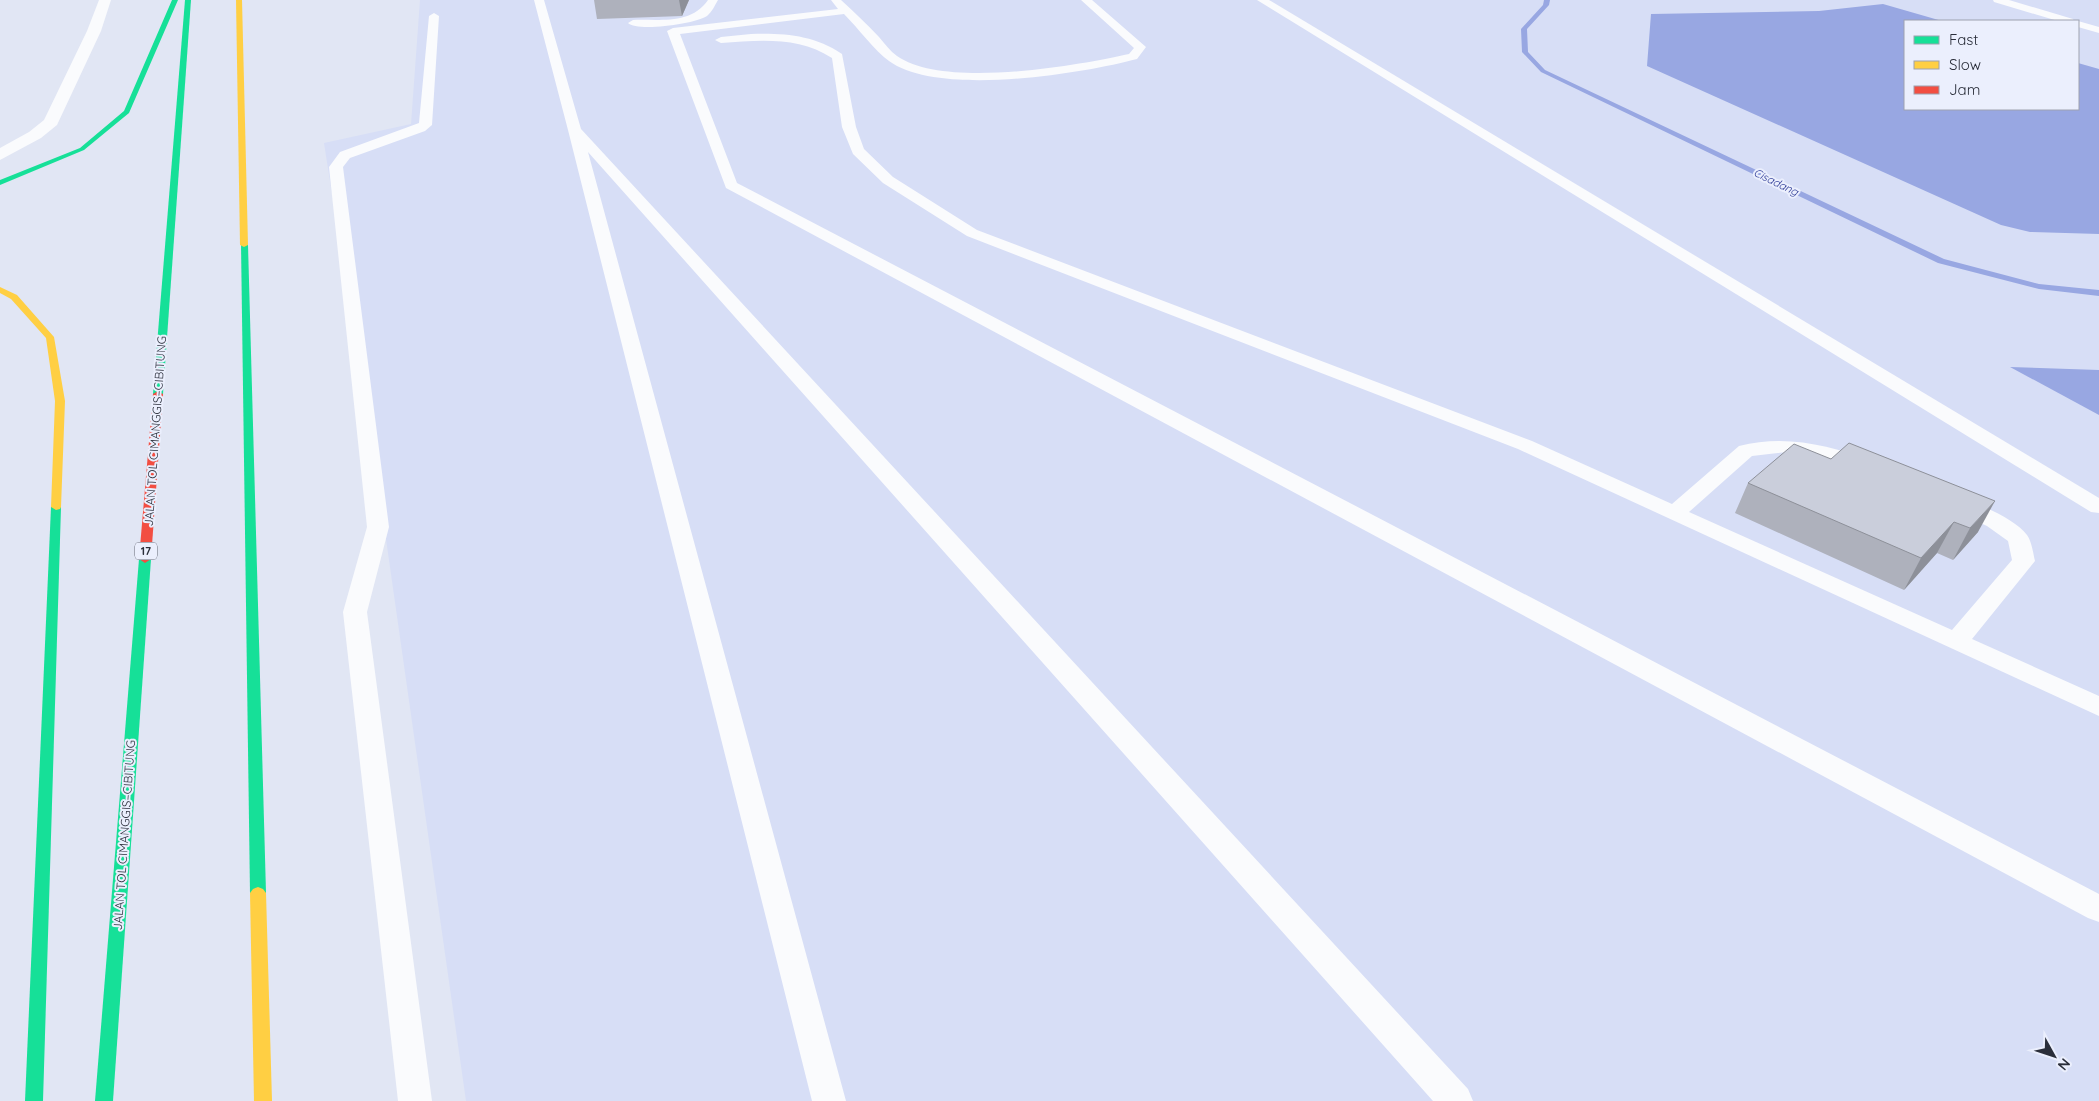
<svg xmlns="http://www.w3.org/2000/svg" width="2099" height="1101" font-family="Quicksand,sans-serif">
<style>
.built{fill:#d7def6;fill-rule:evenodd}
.water{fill:#98a7e2}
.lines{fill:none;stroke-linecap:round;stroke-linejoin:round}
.stream{fill:#98a7e2;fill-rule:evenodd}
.lane{fill:#fafbfd;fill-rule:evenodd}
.street{fill:#fafbfd;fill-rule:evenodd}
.fast{fill:#16e098;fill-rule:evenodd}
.slow{fill:#ffcf43;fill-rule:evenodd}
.jam{fill:#f24e42;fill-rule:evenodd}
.wall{fill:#aeb1bc}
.shaded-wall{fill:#8d9099}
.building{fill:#cacedb;stroke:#8d9099}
.labels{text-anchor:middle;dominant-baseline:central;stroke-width:4;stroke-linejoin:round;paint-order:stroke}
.far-water-label{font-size:11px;font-style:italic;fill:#2f3c97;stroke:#ebeffd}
.shield{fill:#ebeffd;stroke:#646874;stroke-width:1}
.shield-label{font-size:11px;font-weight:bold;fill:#2a2e3a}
.street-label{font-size:12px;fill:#2a2e3a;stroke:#ebeffd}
</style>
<rect width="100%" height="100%" fill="#e1e6f4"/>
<path class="built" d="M420,0H2099V1101H466L384,525L324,143L411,124ZM1905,21H2078V109H1905Z"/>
<g class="water">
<path d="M1883,4L1942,21H1905V109H2078V63L2099,69V234L2030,232L2001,225L1647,66L1651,14L1819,11Z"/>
<path d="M2010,367L2099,370V415Z"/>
</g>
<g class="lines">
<path class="stream" d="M1544,0H1550L1549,5L1527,29L1528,52L1545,70L1944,259L2039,284L2099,290V296L2039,289L1938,263L1541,72L1522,52L1521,29L1543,5Z"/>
<g class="lane">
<path d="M534,0H544L581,129L1468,1089L1473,1101H1433L588,152L846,1101H812L568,130Z"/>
<path d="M708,0H718C715,5 712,12 707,16C695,24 637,32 628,23L633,20C660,19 691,25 708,0Z"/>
<path d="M831,0H841C854,12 867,24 879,37C885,44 890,51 897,56C944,89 1075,66 1129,54L1134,48L1081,0H1092L1146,47L1137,59C1080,74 939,97 889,61C875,51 858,28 844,14L680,34L737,183L2099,894V922L2088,918L726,188L667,31L673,28L838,9Z"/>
<path d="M1257,0H1269L2099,498V513L2091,512Z"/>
<path d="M1993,0H2009L2073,19L2074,21H2058L1994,2Z"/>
<path d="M434,13L439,16L432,125L425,131L350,158L343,167L389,527L367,612L432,1101H398L343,612L367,527L329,167L340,152L419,123L429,16Z"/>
<path d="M2076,21H2078L2099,27V33L2078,27V21Z"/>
<path d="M751,34C784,33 814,35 842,54L856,127L864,149L893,177L977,230L1532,441L1672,504L1739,446C1785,434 1829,445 1872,461L1875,465L1872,469L1865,471L1828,458L1787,452L1752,456L1689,512L1952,630L2012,560L2008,541L1987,526L1951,510L1948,505L1951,500L1959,499C1979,503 2015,519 2027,535C2032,542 2033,553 2035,561L1972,639L2099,696V716L1518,449L967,236L883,183L853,154L842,127L832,58C799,36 759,40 721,43L715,40L721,37Z"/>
</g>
<path class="street" d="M99,0H111L101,31L57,125L41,138L0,160V148L29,132L44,120L87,31Z"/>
<g class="fast">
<path d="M172,0H178L129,113L84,150L0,185V180L80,148L124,111Z"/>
<path d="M185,0H191L163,394L158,397L153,394Z"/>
<path d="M241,243L248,245L266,893L263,897L258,899L253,897L250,893Z"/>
<path d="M56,504L61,507L43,1101H25L51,507Z"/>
<path d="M145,555L151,559L113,1101H95L139,559Z"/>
</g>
<g class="slow">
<path d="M236,0H242L248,245L244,247L240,245Z"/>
<path d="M0,287L17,295L54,337L65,401L61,507L60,509L56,510L51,507L55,401L46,338L11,299L0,293Z"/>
<path d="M258,887L263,889L266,893L272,1101H254L250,893L253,889Z"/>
</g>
<path class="jam" d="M158,391L163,394L151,559L145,563L139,559L153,394Z"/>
</g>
<g class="wall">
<path d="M594,0H689L682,16L597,19Z"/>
<path d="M1831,459L1978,532L1953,560L1937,553L1904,590L1735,513L1748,483Z"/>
</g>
<g class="shaded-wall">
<path d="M679,0H689L682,16Z"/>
<path d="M1995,501L1978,532L1953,560L1970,528Z"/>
<path d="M1954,522L1937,553L1904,590L1921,558Z"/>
</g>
<path class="building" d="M1849,443L1995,501L1970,528L1954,522L1921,558L1748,483L1794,444L1831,459Z"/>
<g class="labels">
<g class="far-water-label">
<text transform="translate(1776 182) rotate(26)">Cisadang</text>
</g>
<rect class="shield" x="135" y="542.5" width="22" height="17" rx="4"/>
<g class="shield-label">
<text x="146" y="551">17</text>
</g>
<g class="street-label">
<text transform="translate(155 431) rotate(-86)">JALAN TOL CIMANGGIS–CIBITUNG</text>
<text transform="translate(124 835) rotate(-86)">JALAN TOL CIMANGGIS–CIBITUNG</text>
</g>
</g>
<rect x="1904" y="20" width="175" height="90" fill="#ebeffd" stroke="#9ea2af"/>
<rect x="1914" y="36" width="25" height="8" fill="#16e098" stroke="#9ea2af"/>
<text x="1949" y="45" font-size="15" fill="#2a2e3a">Fast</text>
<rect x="1914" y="61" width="25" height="8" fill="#ffcf43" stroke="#9ea2af"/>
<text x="1949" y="70" font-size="15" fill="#2a2e3a">Slow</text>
<rect x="1914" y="86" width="25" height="8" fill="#f24e42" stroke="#9ea2af"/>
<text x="1949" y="95" font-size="15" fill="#2a2e3a">Jam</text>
<g transform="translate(2054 1056) rotate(130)" stroke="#ebeffd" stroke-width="4" paint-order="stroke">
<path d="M0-4L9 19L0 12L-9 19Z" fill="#2a2e3a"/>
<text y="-8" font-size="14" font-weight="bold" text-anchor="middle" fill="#2a2e3a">N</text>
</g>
</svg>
